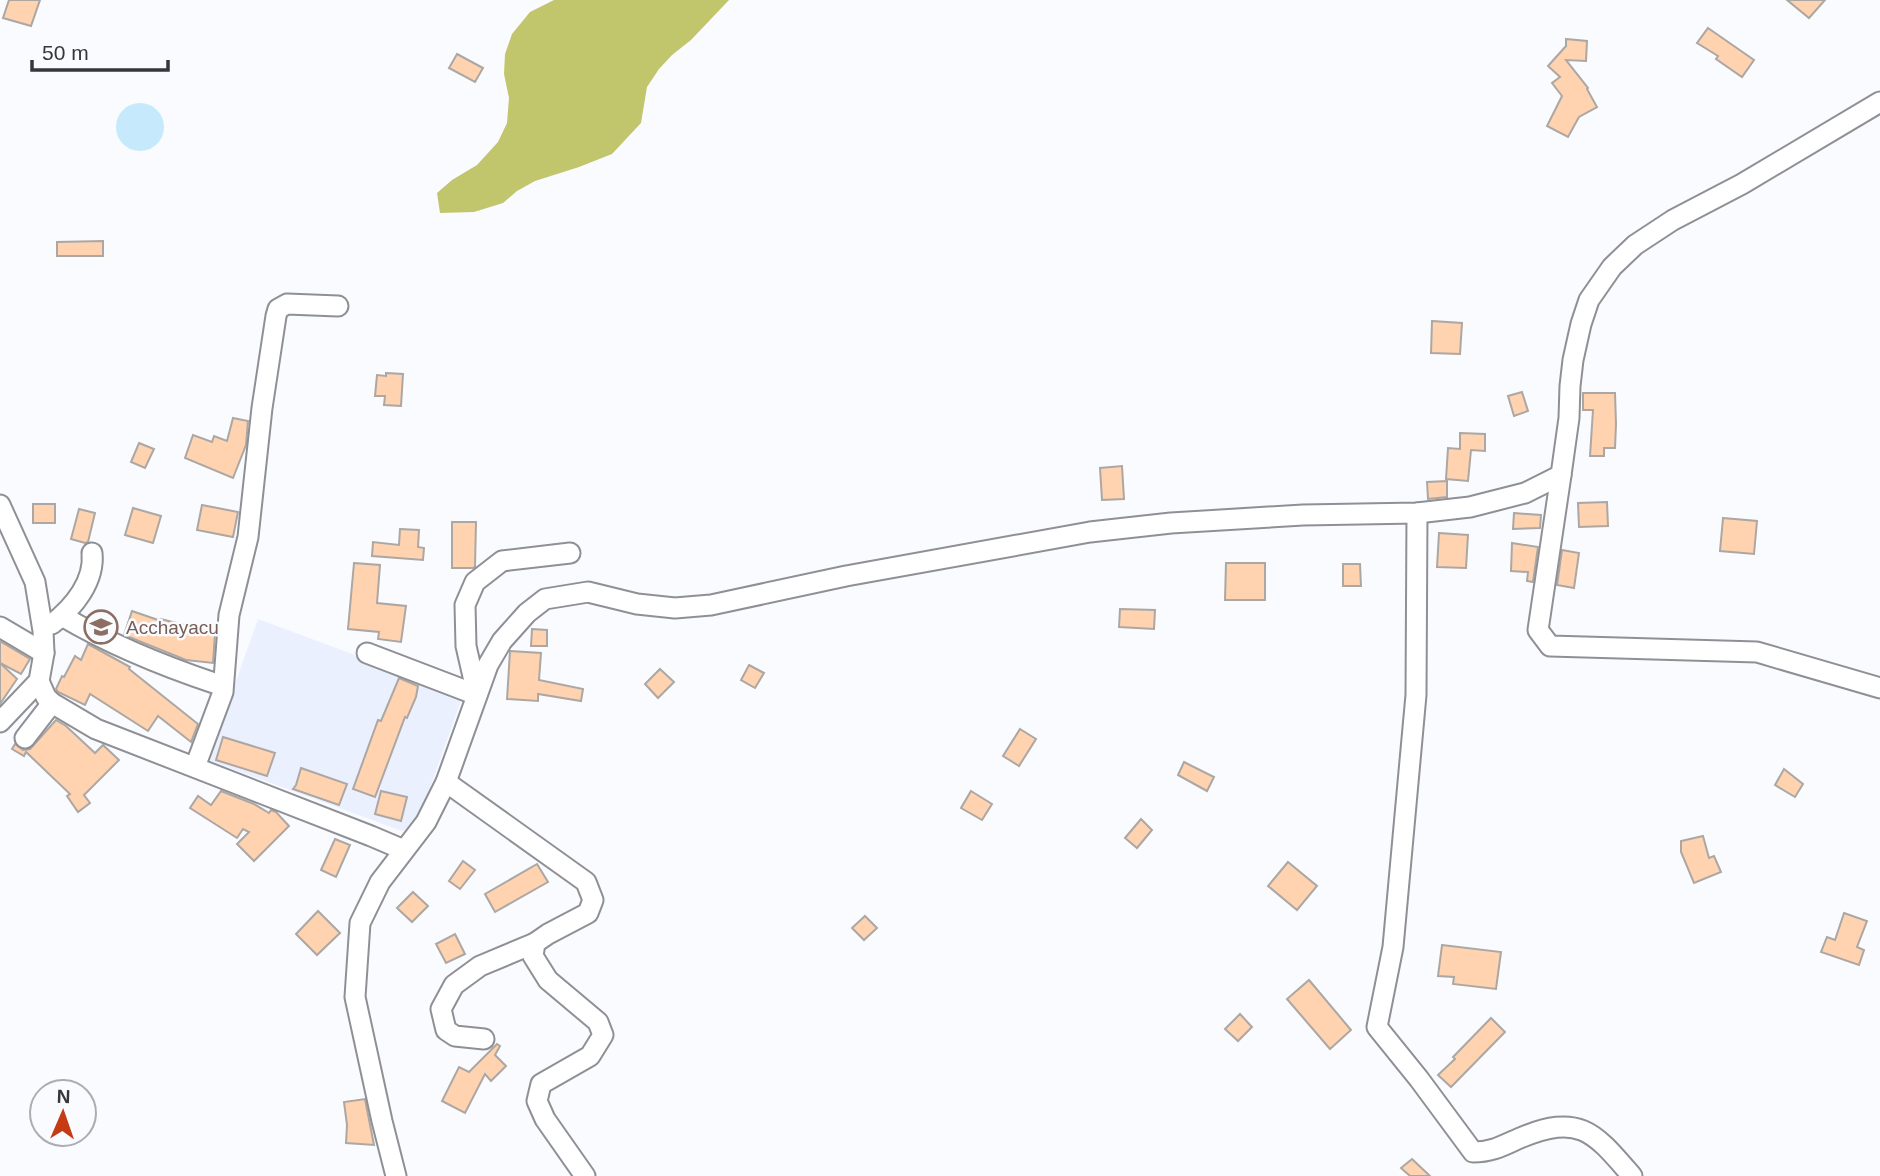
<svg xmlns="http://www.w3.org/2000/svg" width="1880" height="1176" font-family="Helvetica,sans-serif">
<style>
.built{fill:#ebf0fe}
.forest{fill:#c1c56c}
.water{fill:#c6eafc}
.building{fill:#ffd2b0;stroke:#aca7a3;stroke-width:2}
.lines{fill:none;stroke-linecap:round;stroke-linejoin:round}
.street-casing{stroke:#8e9096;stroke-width:23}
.street{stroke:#fff;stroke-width:19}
.labels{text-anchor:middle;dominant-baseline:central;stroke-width:5;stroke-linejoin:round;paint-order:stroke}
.education-label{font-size:19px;fill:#785e54;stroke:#f9fbff;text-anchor:start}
</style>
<rect width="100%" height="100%" fill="#f9fbff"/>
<path class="built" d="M258,619L463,695L417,824L402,831L208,760Z"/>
<path class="forest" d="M554,0H729L691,40L672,55L659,69L647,87L641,123L612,154L579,167L535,181L517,191L503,203L474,212L440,213L437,193L452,180L477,165L498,142L507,123L509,98L504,74L505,54L512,34L530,12Z"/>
<circle class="water" cx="140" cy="127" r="24"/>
<g class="building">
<path d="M9,0H40L31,26L3,18Z"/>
<path d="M1787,0H1825L1809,18Z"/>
<path d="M1708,28L1754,60L1742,77L1716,59L1718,56L1697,43Z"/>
<path d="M1566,39L1587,41L1586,61L1566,60L1588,88L1587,89L1597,107L1579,117L1568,137L1547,126L1562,96L1552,83L1560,77L1548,66L1566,46Z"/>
<path d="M457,54L483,68L475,82L449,68Z"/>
<path d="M103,241V256H57V242Z"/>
<path d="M1432,321L1462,323L1460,354L1431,353Z"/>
<path d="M386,373L403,374L401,406L384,405L385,396H375L377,375L386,376Z"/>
<path d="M1522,392L1528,411L1514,416L1508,396Z"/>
<path d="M1583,393H1615L1616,424L1615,448H1604V456H1590L1593,410H1583Z"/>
<path d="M233,418L248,421L246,445L233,478L185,458L193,435L212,442L214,436L227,441Z"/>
<path d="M1460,433L1485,434V451L1471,450L1468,481L1446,479L1448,448L1460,449Z"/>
<path d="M139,443L154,449L145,468L131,462Z"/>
<path d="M1122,466L1124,499L1102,500L1100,468Z"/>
<path d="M1447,481V497L1428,499L1427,482Z"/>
<path d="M1607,502L1608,526L1579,527L1578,503Z"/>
<rect x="33" y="504" width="22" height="19"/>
<path d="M202,505L238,512L233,537L197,530Z"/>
<path d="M133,508L161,516L153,543L125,535Z"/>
<path d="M79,509L95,513L88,542L85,543L71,539Z"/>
<path d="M1514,513L1541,515L1540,528L1513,529Z"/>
<path d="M1723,518L1757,521L1754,554L1720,551Z"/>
<path d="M452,522H476L475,567L473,568H452Z"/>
<path d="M400,529L419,530L418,547L424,548L423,560L372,556L373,542L399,545Z"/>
<path d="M1439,533L1468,535L1466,568L1437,567Z"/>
<path d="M1512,543L1538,547L1533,582L1527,581L1528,572L1511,571Z"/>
<path d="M1562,550L1579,553L1574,588L1557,585Z"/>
<path d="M354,563L380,565L377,603L406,606L401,642L378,639L379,632L348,629Z"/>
<path d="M1226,563H1265V600H1225Z"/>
<path d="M1343,564H1360L1361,586H1343Z"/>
<path d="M1120,609L1155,610L1154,629L1119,627Z"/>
<path d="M132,611L161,621V619L188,626L186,631L215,634L213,663L186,660L124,635Z"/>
<path d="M532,629L547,630V646H531Z"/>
<path d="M0,641L30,659L21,674L0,663Z"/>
<path d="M88,644L130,667L129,669L198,724L191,742L158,716L148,731L90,694L85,705L58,692L56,689L62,676L64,677L75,656L81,660Z"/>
<path d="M510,651L541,653L539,680L583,689L581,701L538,694V701L507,699Z"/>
<path d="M0,663L17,679L0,704Z"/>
<path d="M749,665L764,673L755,688L741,680Z"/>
<path d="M660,669L674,682L658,698L645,684Z"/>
<path d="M399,678L418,686L416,697L407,718L405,717L375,797L353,789L378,720L381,721Z"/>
<path d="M56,720L66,726L95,753L103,745L119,760L84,795L90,803L78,812L67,796L70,794L26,752L24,756L12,749L15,744L23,750L30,749Z"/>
<path d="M1020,729L1036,739L1019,766L1003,756Z"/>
<path d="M223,737L275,753L267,776L216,760Z"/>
<path d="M1184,762L1214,777L1207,791L1178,775Z"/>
<path d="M301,768L347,784L339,805L293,789L296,785Z"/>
<path d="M1784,769L1803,784L1795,797L1775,785Z"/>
<path d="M221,791L254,804L269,813L271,810L276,812L289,826L254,861L237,844L249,832L243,829L237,838L190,808L198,796L211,805Z"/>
<path d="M381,791L407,797L401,821L375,814Z"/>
<path d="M971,791L992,804L982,820L961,808Z"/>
<path d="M1141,819L1152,830L1137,848L1125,838Z"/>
<path d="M1703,836L1709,858L1714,856L1721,872L1694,883L1681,852V841Z"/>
<path d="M335,839L350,845L336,877L321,870Z"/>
<path d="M463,861L475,870L460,889L449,881Z"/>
<path d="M1288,862L1317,886L1297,910L1268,886Z"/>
<path d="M537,864L548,882L495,912L485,894Z"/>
<path d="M413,892L428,906L412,922L397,908Z"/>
<path d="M318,911L340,933L317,955L296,934Z"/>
<path d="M1844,913L1867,921L1857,947L1864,950L1859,965L1821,952L1827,937L1835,940Z"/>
<path d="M865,916L877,928L864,940L852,928Z"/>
<path d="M455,934L465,954L446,963L436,944Z"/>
<path d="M1442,945L1501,952L1496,989L1453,984L1454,977L1438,976Z"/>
<path d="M1309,980L1351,1030L1330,1049L1287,999Z"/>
<path d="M1240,1014L1252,1027L1238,1041L1225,1029Z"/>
<path d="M1491,1018L1505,1032L1451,1087L1438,1075L1455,1059L1453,1057Z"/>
<path d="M497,1044L500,1046L495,1055L506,1066L491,1081L485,1074L465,1113L442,1101L459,1067L469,1072Z"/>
<path d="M365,1099L374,1145L346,1143L347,1125L344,1102Z"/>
<path d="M1412,1159L1430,1176H1410L1401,1168Z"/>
</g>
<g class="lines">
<defs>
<g id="street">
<path d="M1561,475L1538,630L1550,646L1757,652L1880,688"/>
<path d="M0,505L35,582L43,631L44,653L39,681L0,722"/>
<path d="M1417,513L1416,695L1393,947L1377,1027L1419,1079L1473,1152C1492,1152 1502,1146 1520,1138C1580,1113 1594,1132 1632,1176"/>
<path d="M62,616C111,645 163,666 217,684"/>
<path d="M52,624C74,607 95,581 92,553"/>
<path d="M0,627L44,653"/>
<path d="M367,653L477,695"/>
<path d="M39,681L46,697L52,703L96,729L371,836L404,850"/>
<path d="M477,694L466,646L465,605L475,582L502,561L570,553"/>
<path d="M25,738L52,703"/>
<path d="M195,767L223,692L229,615L248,537L262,408L276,316L278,309L287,304L338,306"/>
<path d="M446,782L586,882L593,900L588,913L548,934L535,943L533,956L548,980L598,1022L603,1035L590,1056L541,1084L537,1101L545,1119L585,1176"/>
<path d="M484,1039L455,1036L446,1030L441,1009L454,985L480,966L535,943"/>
<path d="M396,1176L382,1121L355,997L360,923L380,882L426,822L446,782L488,665L502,641L527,613L545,599L588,592L637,604L675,608L711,605L846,576L1090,532L1171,523L1303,515L1417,513L1470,507L1525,493L1561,475L1569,418L1570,386L1573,360L1581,324L1589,300L1612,267L1635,245L1673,220L1742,184L1880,102"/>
</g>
</defs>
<use href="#street" class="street-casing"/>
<use href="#street" class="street"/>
</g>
<defs>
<symbol id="school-ring" viewBox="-11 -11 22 22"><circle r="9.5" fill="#f9fbff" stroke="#8d6e63" stroke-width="1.5"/><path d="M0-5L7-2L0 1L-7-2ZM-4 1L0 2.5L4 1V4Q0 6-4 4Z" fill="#8d6e63"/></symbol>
</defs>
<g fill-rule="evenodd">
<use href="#school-ring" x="82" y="608" width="38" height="38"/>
</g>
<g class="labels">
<g class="education-label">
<text x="126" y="627">Acchayacu</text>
</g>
</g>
<g transform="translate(63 1113) rotate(2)"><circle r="33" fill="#f9fbff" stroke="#abadb0" stroke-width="2"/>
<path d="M0-5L12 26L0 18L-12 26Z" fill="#c43b14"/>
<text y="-10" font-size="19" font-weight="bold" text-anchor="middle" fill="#363739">N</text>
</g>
<path d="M32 60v10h136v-10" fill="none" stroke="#363739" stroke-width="3.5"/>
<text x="42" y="60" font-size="21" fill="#363739" stroke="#f9fbff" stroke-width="5" paint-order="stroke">50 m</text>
</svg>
